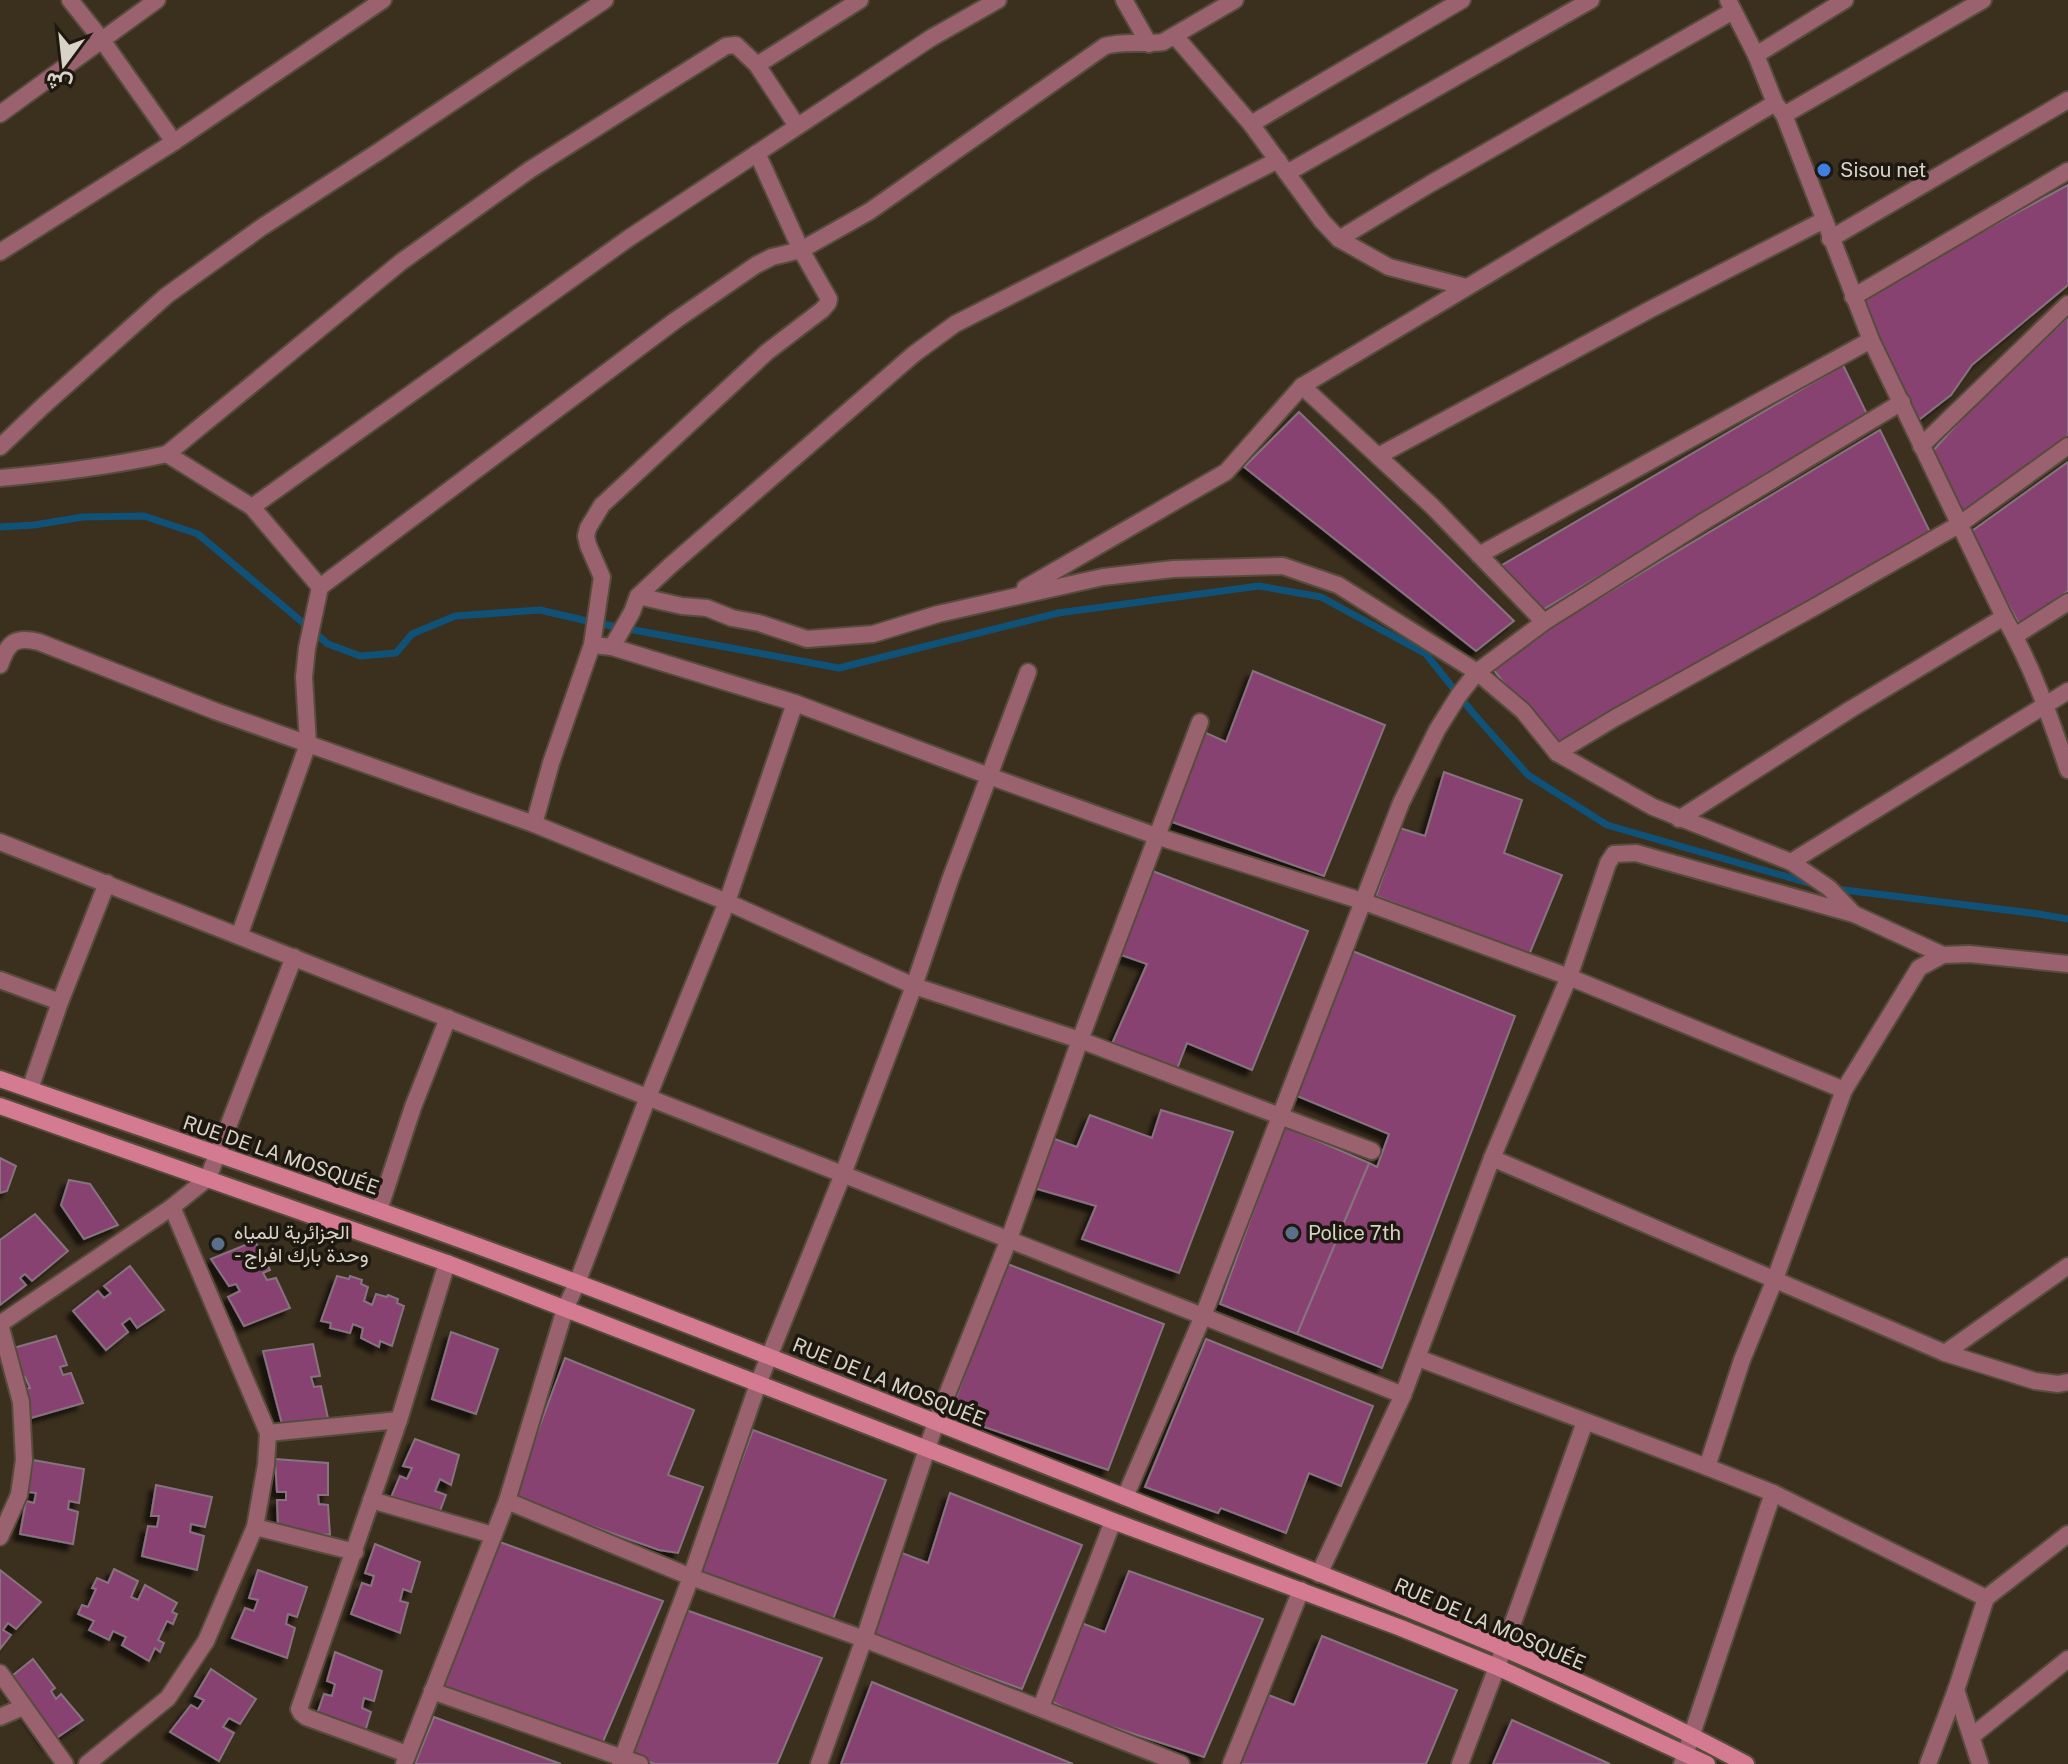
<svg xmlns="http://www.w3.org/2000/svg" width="2068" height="1764" font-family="'Public Sans',Vazirmatn,sans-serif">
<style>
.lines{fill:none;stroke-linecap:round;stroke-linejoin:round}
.stream{stroke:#105277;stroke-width:7}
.building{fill:#874371;stroke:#87727f;stroke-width:2;filter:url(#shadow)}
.minor-casing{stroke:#574c3c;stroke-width:20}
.tertiary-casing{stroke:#574c3c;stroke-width:20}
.secondary-casing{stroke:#574c3c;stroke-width:20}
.minor{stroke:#9a616f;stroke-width:16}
.tertiary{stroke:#9a616f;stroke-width:16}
.secondary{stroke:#d47a91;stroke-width:16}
.shop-dot{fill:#3f7fe0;stroke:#1d1810;stroke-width:3}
.service-dot{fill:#5c6f8a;stroke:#1d1810;stroke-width:3}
.labels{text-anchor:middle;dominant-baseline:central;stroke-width:7;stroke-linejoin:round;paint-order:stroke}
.poi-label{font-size:20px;fill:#d9d2c7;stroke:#1d1810;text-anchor:start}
.street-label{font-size:20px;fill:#d9d2c7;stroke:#1d1810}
</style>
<defs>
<filter id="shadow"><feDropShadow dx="-6" dy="6" stdDeviation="2" flood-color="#0009"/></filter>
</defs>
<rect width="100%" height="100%" fill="#3b2f1e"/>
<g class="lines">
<g class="stream">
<path d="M0,527L34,525L83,517L144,516L198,534L328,644L360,656L396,653L412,634L455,616L540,610L596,623L839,668L1058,613L1259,586L1321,597L1426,654L1473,713L1528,775L1607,825L1812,884"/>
<path d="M1836,889L2039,914L2068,919"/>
</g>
</g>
<g class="building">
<path d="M2068,185V285L1972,365L1951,395L1915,423L1859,298Z"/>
<path d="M2068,317V437L1959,514L1930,454L1977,402Z"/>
<path d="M1843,365L1868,416L1539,612L1497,568Z"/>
<path d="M1299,412L1514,621L1476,651L1244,467Z"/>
<path d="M1880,430L1931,534L1556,749L1489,664Z"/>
<path d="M2068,462V591L2019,624L1969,533Z"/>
<path d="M1253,671L1385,725L1324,876L1169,821L1202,731L1226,742Z"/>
<path d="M1444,772L1522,800L1504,853L1562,875L1529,955L1376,896L1400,828L1425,836Z"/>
<path d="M1150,870L1308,931L1252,1070L1187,1043L1177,1069L1111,1046L1147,964L1118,954Z"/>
<path d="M1350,950L1515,1016L1382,1368L1297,1334L1369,1163L1377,1167L1389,1134L1297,1096Z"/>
<path d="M1161,1110L1233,1132L1179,1273L1082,1239L1096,1206L1034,1188L1052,1138L1077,1147L1090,1115L1152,1138Z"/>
<path d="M1284,1126L1369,1163L1297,1334L1220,1304Z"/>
<path d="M0,1158L16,1166L7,1191L0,1193Z"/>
<path d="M69,1180L90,1184L118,1225L84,1239L61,1205Z"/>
<path d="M35,1214L68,1251L32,1281L25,1274L20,1278L26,1285L0,1305V1240Z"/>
<path d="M255,1241L270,1270L263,1273L267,1280L276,1278L290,1308L244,1326L228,1297L240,1291L236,1284L229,1286L211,1259Z"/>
<path d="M1005,1263L1164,1324L1108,1470L950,1415Z"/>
<path d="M130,1266L164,1310L137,1328L130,1318L122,1324L128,1332L106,1350L73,1311L98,1291L104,1298L111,1293L104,1286Z"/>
<path d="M337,1276L349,1279L350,1276L362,1280L361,1284L368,1287L364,1301L372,1305L376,1294L387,1297L388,1295L398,1299L397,1303L404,1306L392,1346L380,1341L379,1347L361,1338L363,1328L353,1324L350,1333L330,1328L331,1323L321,1321Z"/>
<path d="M451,1332L498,1349L476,1414L432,1399Z"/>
<path d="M56,1336L67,1365L60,1367L63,1375L71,1373L83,1403L31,1418L22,1389L30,1388L25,1377L21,1378L10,1349Z"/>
<path d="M1206,1339L1373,1406L1341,1486L1309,1473L1286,1533L1221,1508L1218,1513L1145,1487Z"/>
<path d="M313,1344L320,1376L311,1377L314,1387L321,1386L328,1418L282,1424L263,1351Z"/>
<path d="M565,1358L694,1410L668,1475L703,1487L678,1553L659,1550L513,1498Z"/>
<path d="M753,1430L886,1480L832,1622L700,1571Z"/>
<path d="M415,1439L459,1455L451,1485L440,1479L435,1491L446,1495L438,1516L389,1502L400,1476L407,1479L412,1468L403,1466Z"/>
<path d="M275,1459L328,1463V1495H318L319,1504L328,1505L330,1535L278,1530L277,1500H286V1492H277Z"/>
<path d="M33,1460L84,1469L79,1503L69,1501L68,1509L78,1512L73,1544L20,1534L26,1501L34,1503L36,1493L28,1492Z"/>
<path d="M156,1485L212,1497L205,1527L191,1524L190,1532L204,1536L197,1570L142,1556L148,1526L157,1527L159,1516H151Z"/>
<path d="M950,1493L1082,1545L1022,1689L871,1635L897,1551L928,1563Z"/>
<path d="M497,1541L663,1601L602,1744L440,1686Z"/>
<path d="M375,1544L420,1562L411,1592L403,1589L400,1601L408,1603L400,1633L351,1614L362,1583L371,1586L374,1576L365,1573Z"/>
<path d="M114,1569L138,1581L131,1597L138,1600L145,1585L177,1603L172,1612L177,1614L173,1624L167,1621L158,1640L164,1643L160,1652L155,1648L149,1661L122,1645L126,1637L113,1631L109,1640L89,1630L94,1621L78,1614L82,1605L88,1607L96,1589L92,1588L97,1578L108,1583Z"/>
<path d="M0,1570L41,1602L16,1629L8,1623L3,1630L11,1635L0,1649Z"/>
<path d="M258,1570L307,1587L297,1617L288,1614L286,1624L295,1628L287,1658L232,1638L245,1608L254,1611L258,1600L249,1598Z"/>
<path d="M1129,1571L1263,1619L1204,1757L1076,1715L1048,1699L1079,1622L1105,1632Z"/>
<path d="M686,1610L822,1658L777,1764H655L627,1755Z"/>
<path d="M1322,1636L1457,1690L1426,1764H1239L1266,1694L1294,1705Z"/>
<path d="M335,1652L382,1671L374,1701L364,1698L362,1708L371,1712L364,1735L316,1717L324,1694L332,1696L335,1684L327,1681Z"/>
<path d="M33,1659L55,1688L51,1691L56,1699L61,1694L83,1720L49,1743L7,1680Z"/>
<path d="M211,1669L256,1699L240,1724L229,1718L223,1727L234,1733L219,1761L170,1732L191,1705L198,1709L204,1700L195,1696Z"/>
<path d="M872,1682L1073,1764H841Z"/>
<path d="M434,1717L561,1764H415Z"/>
<path d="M1512,1720L1610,1764H1493Z"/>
</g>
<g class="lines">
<defs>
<g id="minor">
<path d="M70,0L102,40L174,142"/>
<path d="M1124,0L1149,44"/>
<path d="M1728,0L1756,55L1775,103L1784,115L1871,340L2004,617C2032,665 2050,717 2068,770"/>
<path d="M1175,36L1251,124L1322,221L1339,239L1389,267L1466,287"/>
<path d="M1756,55L1845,0"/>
<path d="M757,65L860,0"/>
<path d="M0,114L157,0"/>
<path d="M1784,115L1983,0"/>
<path d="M1251,124L1462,0"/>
<path d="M1287,173L1591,0"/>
<path d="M1339,239L1430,184L1733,11"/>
<path d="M1830,239L2068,100"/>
<path d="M0,252L174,142L383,0"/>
<path d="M1853,297L2068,171"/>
<path d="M1302,386L1433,507L1544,622"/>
<path d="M1921,446L2068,304"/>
<path d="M0,447L42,407L166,296L262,227L378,152L605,0"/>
<path d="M167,454L401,262L531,169L726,46L736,45L757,65L797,126"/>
<path d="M1378,456L1651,309L1824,220"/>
<path d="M0,478C57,473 112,466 167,454L252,507L320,587L307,648L304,677L308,744L239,936"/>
<path d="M252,507L629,238L931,38L998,0"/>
<path d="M1479,555L1871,340"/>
<path d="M320,587L676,320L756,265L772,257L801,250L870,211L1105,46C1124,40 1143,45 1163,42L1235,0"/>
<path d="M1025,588L1226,472L1302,386L1775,103"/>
<path d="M638,596L671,565L914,354L955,324L1278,160"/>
<path d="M2015,636L2068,602"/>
<path d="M592,645L612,647L795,703L989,776L1156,836L1362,901L1569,977L1844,1090"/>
<path d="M612,647L632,612L638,596L682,606L707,608L732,618L759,623L807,639L873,634L938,614L1103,577L1173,569L1283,566L1338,585L1477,672L1523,711L1557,753L1615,718L1820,604L1960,524L2068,446"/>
<path d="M0,665C8,642 15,636 39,642L215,711L534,824L727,902L914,986L1080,1040L1372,1151"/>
<path d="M1557,753L1653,807L1791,862L1829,888L1853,913"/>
<path d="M1679,819L1851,709L2004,617"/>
<path d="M534,824L551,763L592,645L602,577L588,545L586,536L588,528L602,505L767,352L822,310L828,303L829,299L801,250L757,153"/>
<path d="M0,842L1403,1395"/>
<path d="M1791,862L2068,691"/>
<path d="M0,980L60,1002"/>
<path d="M30,1089L60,1002L107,883"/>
<path d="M1492,1158L1945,1353L2035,1381L2058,1384L2068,1382"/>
<path d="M379,1210L413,1107L448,1018"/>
<path d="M1945,1353L2068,1266"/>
<path d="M1418,1358L1707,1467"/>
<path d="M268,1433L399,1420"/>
<path d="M1773,1493L1986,1598L1956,1690L1928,1764"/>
<path d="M1125,1497L1203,1316L1401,803L1437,730L1459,695L1477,672L1544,622L1703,522L1902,402"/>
<path d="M371,1500L493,1535"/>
<path d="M507,1501L691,1577L864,1639L1181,1764"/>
<path d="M255,1527L355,1552"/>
<path d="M0,1537L19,1495L24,1460L21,1402L0,1324L172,1207L208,1178L294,957"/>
<path d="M1319,1574L1403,1395L1492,1158L1569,977L1608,863L1614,854L1636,853L1854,914L1943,955"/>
<path d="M1986,1598L2068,1534"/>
<path d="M0,1673L65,1764"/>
<path d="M1956,1690L1980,1764"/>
<path d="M432,1691L640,1764"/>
<path d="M1041,1707L1113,1521"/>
<path d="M0,1717L23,1707"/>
<path d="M1972,1736L2068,1659"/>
<path d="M407,1754L306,1717L301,1713L299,1709L399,1420L447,1263"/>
<path d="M87,1764L168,1698L206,1641L255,1527L266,1465L268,1433L172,1207"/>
<path d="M404,1764L507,1501L565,1309L577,1283L648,1097L727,902L795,703"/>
<path d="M620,1764L691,1577L758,1384L843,1174L914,986L950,880L1028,672"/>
<path d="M819,1764L864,1639L936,1422L1009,1239L1080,1040L1200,722"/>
<path d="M1231,1764L1301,1590"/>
<path d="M1460,1764L1497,1667L1585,1422"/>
</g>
<path id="tertiary" d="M1682,1764L1773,1493L1707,1467L1742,1360L1775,1279L1844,1090L1919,968L1943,955L1969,954L2068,964"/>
<g id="secondary">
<path d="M0,1079C193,1146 387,1211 578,1283C754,1349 929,1420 1105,1489C1321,1575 1541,1654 1746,1764"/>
<path d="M0,1106L447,1263L1113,1521L1401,1628L1497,1667L1707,1764"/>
</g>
</defs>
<use href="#minor" class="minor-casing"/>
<use href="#tertiary" class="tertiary-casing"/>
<use href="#secondary" class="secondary-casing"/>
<use href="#minor" class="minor"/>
<use href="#tertiary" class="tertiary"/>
<use href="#secondary" class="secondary"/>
</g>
<circle class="shop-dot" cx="1824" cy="170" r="8"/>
<g class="service-dot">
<circle cx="1292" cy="1233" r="8"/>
<circle cx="218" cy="1244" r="8"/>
</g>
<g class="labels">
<g class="poi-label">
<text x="1840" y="170">Sisou net</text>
<text x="234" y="1232">الجزائرية للمياه<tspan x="234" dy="23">- وحدة بارك افراج</tspan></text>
<text x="1308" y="1233">Police 7th</text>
</g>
<g class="street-label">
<text transform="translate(281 1155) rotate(19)">RUE DE LA MOSQUÉE</text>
<text transform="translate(889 1382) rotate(22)">RUE DE LA MOSQUÉE</text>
<text transform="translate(1490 1624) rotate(23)">RUE DE LA MOSQUÉE</text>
</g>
</g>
<g transform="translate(64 64) rotate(195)" stroke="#1d1810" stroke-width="6" paint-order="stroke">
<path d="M0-6L14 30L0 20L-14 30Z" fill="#d9d2c7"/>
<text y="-12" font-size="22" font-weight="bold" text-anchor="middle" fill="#d9d2c7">ش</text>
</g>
</svg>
